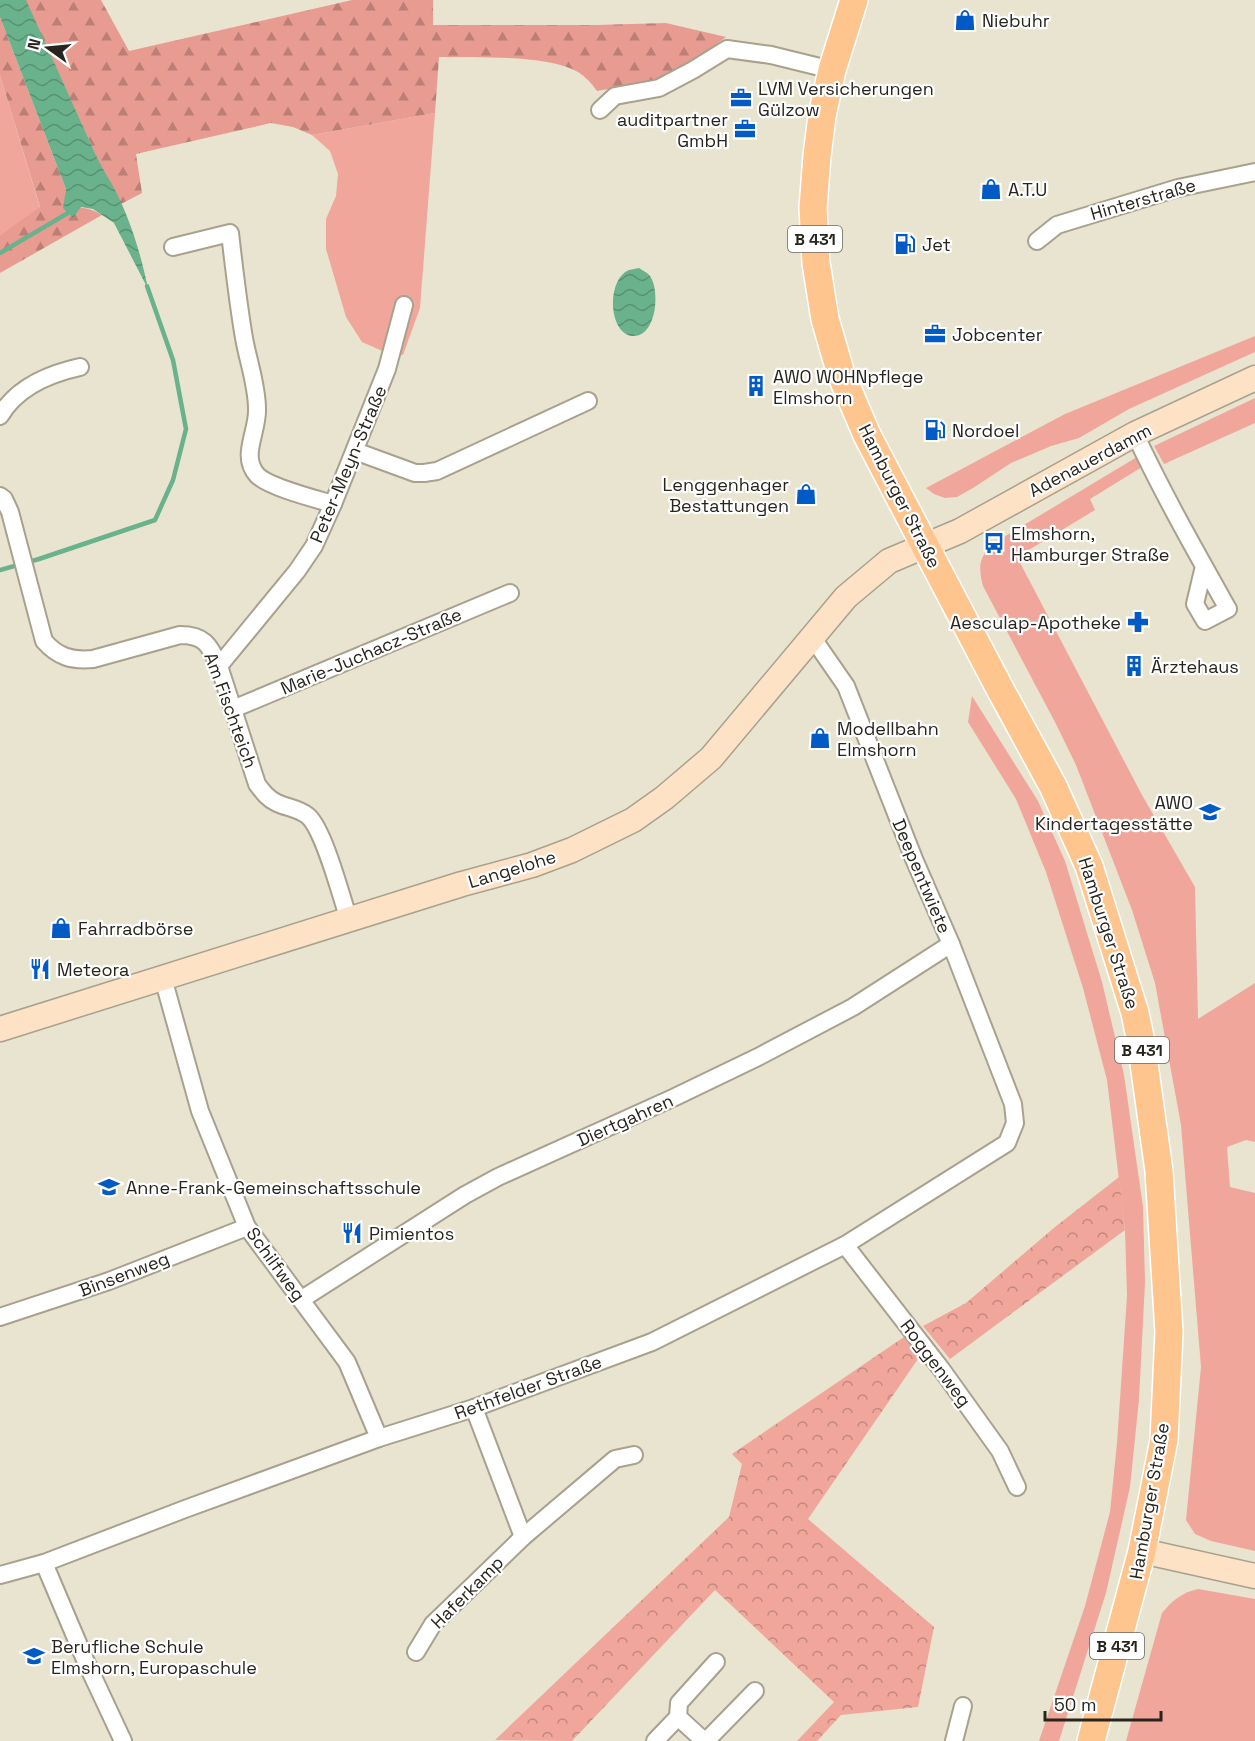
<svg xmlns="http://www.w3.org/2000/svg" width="1255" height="1741" font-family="'Space Grotesk',sans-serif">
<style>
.grass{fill:#f0a69b}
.forest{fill:url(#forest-firs)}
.park{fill:url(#park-crowns)}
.water{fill:url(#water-waves)}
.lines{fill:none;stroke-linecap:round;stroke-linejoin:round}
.stream{stroke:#6ab28c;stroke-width:4.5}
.street-casing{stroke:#a7a18e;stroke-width:20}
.secondary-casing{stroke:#a7a18e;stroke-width:27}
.primary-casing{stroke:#fff;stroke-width:30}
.street{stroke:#fff;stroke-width:16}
.secondary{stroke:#fee2c6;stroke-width:24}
.primary{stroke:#fec58e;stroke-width:27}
.labels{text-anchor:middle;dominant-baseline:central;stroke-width:4.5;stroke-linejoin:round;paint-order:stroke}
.shield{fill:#fff;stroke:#686661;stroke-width:1.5}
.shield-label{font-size:16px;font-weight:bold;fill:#27251d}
.poi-label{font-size:18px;fill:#27251d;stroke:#fff;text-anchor:start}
.street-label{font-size:18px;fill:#27251d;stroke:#fff}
</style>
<defs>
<pattern id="forest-firs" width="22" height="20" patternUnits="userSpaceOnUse" patternTransform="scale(1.5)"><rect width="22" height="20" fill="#e89c91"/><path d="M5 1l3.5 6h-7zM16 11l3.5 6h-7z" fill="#bc7f76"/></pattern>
<pattern id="park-crowns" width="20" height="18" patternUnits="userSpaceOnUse" patternTransform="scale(1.5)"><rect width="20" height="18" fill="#f0a69b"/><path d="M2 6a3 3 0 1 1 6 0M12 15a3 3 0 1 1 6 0" fill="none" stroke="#c2877e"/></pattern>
<pattern id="water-waves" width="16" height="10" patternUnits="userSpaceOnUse" patternTransform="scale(1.5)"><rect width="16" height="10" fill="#6ab28c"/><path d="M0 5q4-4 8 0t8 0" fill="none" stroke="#579172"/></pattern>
</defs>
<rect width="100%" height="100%" fill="#e9e4cf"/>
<g class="grass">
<path d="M0,75L40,208L0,235Z"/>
<path d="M435,113L420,308L403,355L387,353L362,342L346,317L326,249V219L336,196L338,174L330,151L312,135Z"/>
<path d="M1255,336V352L1129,409L1079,438L1051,446L1011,463L973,488L957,497L945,498L934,494L926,488L1065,414Z"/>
<path d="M1255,398V423L1164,464L1154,446Z"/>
<path d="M1137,457L1142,467L1090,499L1095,510L1017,557L1142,795L1195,887L1198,1019L1255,983V1142L1246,1140L1227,1147L1230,1187L1255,1193V1551L1211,1541L1195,1534L1186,1520L1201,1367L1181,1125L1155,983L1132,910L1076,765L1056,724L983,586C977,563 980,554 999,540Z"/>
<path d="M972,696L1038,801L1065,861L1102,982L1124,1075L1143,1207L1145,1282L1139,1399L1130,1487L1106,1593L1059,1741H1039L1085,1606L1110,1512L1117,1443L1127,1296L1125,1230L1107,1080L1083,988L1046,872L1016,799L968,722Z"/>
<path d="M1198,1589L1255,1599V1741H1126L1162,1613C1173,1600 1181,1593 1198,1589Z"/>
</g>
<g class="forest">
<path d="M25,0H101L129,51L352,0H433V25H596L666,23L726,37L692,62L658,80L597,91C592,84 586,77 578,72C546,54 477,58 439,57L435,113L312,135L293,127L271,123L136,154L142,193L121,204C113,187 101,171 95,153Z"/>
<path d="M0,17L66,189L64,208C79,207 89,207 102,215L0,273V235L40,207L0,75Z"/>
</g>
<g class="park">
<path d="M1119,1177L1125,1230L950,1359L923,1326L966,1303L1055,1227Z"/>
<path d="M904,1337L920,1356L808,1519L934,1627L918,1707L841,1715L817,1741H797L834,1702L715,1590L572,1741L495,1740L729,1517L742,1464L732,1454Z"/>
</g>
<g class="water">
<path d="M0,0H26L95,153C100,165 107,175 113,186C130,218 141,254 148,289L114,223L93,209L81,207L73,218L63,208L66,189L0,17Z"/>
<path d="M639,268C643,271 647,272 650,276C660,290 657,334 635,336C609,338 605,280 629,270C632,269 636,269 639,268Z"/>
</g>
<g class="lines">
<g class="stream">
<path d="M0,253L68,213L70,209"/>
<path d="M0,570L39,559L155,520L173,480L186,429L173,360L147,286"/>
</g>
<defs>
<g id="street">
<path d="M600,110L615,96L659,88L693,70L727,49L771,55L832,70"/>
<path d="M1037,241L1057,225L1178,188L1255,172"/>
<path d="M173,247L230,233C234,268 238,303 244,338C248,361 257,385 257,409C258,432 240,456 257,475C268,487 316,499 333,504"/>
<path d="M0,416C17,387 48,374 80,367"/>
<path d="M1135,434C1163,494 1196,552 1228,609L1205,621L1195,604L1204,566"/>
<path d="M355,451L415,473H424L437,471L588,401"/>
<path d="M0,496L4,499L10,512L44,641C58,657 72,661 93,659L180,635C205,635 209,645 219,666L257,784C263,792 268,799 277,803C288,808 298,808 308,816C324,830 341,896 349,920"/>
<path d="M219,666L297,571L314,546L333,504L387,369L404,305"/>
<path d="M233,709L510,593"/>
<path d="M163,978L200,1111L247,1227L347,1362L379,1438"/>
<path d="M845,1245L942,1370L1000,1451L1017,1487"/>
<path d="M302,1299L465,1195L498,1177L675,1097L758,1057L853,1007L951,944"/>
<path d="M0,1317L109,1281L247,1227"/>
<path d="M474,1408L523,1537"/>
<path d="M44,1563L86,1662L123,1741"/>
<path d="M0,1575L44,1563L185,1509L379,1438L474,1408L652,1342L845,1245L1007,1143L1015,1123L1013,1104L951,944L914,859L846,686L812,637"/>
<path d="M416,1652L433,1624L523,1537L615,1459L634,1455"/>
<path d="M678,1717L679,1703L716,1662"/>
<path d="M702,1739L709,1738L755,1691"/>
<path d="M655,1741L678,1717L702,1739L700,1741"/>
<path d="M954,1741L963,1706"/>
</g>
<g id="secondary">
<path d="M0,1029L462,884L532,865L572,850L633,820L664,798L711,758L846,597L889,561L960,531L1135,434L1255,378"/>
<path d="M1142,1551L1255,1576"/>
</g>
<path id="primary" d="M854,0L832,70L822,116L817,156L813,208L816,263L825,319L841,374L867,435L999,687L1053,786L1089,866L1135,1013L1141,1042L1159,1171L1169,1332L1164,1440L1142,1551L1091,1741"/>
</defs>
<use href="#street" class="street-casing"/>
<use href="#secondary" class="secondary-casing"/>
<use href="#primary" class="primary-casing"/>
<use href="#street" class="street"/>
<use href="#secondary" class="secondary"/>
<use href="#primary" class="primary"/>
</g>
<defs>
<symbol id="shop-bare" viewBox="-9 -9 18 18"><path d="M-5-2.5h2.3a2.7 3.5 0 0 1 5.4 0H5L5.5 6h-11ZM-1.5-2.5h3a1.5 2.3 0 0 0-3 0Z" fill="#025bc5" stroke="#fff" stroke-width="2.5" paint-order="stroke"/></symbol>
<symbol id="office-bare" viewBox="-9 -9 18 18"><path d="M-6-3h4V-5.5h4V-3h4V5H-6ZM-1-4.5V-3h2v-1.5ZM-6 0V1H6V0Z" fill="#025bc5" stroke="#fff" stroke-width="2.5" paint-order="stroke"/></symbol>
<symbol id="fuel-bare" viewBox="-9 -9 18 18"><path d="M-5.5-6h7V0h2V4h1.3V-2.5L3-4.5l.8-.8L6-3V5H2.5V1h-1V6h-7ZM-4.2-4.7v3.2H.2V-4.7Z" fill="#025bc5" stroke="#fff" stroke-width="2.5" paint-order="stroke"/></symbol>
<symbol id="building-bare" viewBox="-9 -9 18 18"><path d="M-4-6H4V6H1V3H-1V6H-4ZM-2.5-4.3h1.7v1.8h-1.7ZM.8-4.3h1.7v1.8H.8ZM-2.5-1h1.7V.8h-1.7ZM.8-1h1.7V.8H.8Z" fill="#025bc5" stroke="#fff" stroke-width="2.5" paint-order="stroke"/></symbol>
<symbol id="bus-bare" viewBox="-9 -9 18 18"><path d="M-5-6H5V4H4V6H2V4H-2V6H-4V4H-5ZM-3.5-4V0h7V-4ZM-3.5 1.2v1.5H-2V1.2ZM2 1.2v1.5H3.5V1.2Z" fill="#025bc5" stroke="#fff" stroke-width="2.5" paint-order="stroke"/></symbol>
<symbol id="pharmacy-bare" viewBox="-9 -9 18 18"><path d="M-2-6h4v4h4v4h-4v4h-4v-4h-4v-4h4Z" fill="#025bc5" stroke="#fff" stroke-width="2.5" paint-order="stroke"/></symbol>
<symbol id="school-bare" viewBox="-9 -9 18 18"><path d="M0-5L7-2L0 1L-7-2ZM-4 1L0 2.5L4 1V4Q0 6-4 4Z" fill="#025bc5" stroke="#fff" stroke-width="2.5" paint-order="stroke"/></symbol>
<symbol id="restaurant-bare" viewBox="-9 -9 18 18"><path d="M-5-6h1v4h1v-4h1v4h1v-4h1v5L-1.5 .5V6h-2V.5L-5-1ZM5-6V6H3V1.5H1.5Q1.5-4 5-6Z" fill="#025bc5" stroke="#fff" stroke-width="2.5" paint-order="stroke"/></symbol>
</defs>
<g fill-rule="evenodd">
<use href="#shop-bare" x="950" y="5" width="30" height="30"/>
<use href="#office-bare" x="726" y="83" width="30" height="30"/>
<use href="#office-bare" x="730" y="114" width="30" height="30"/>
<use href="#shop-bare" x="976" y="174" width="30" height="30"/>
<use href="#fuel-bare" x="890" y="229" width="30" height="30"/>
<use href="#office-bare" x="920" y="319" width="30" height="30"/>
<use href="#building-bare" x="741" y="371" width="30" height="30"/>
<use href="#fuel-bare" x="920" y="415" width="30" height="30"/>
<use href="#shop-bare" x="791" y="479" width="30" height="30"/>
<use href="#bus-bare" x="979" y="528" width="30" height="30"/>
<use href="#pharmacy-bare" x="1123" y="607" width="30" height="30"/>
<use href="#building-bare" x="1119" y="651" width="30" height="30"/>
<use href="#shop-bare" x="805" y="723" width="30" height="30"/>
<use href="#school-bare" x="1195" y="797" width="30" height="30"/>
<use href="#shop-bare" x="46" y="913" width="30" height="30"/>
<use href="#restaurant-bare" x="25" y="954" width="30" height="30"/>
<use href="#school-bare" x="94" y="1172" width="30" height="30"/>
<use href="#restaurant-bare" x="337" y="1218" width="30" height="30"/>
<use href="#school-bare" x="19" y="1641" width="30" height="30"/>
</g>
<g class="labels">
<g class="shield">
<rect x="788" y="226" width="54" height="26" rx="4.5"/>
<rect x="1115" y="1037" width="54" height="26" rx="4.5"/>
<rect x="1090" y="1633" width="54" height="26" rx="4.5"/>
</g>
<g class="shield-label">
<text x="815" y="239">B 431</text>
<text x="1142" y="1050">B 431</text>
<text x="1117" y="1646">B 431</text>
</g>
<g class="poi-label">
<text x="982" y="20">Niebuhr</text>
<text x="758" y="88">LVM Versicherungen<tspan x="758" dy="21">Gülzow</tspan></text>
<text x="728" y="119" text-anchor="end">auditpartner<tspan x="728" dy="21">GmbH</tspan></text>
<text x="1008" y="189">A.T.U</text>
<text x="922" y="244">Jet</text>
<text x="952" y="334">Jobcenter</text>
<text x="773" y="376">AWO WOHNpflege<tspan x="773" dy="21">Elmshorn</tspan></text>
<text x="952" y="430">Nordoel</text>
<text x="789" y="484" text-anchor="end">Lenggenhager<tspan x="789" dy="21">Bestattungen</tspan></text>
<text x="1011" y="533">Elmshorn,<tspan x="1011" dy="21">Hamburger Straße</tspan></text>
<text x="1121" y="622" text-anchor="end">Aesculap-Apotheke</text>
<text x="1151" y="666">Ärztehaus</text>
<text x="837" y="728">Modellbahn<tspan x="837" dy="21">Elmshorn</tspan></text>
<text x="1193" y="802" text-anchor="end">AWO<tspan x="1193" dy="21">Kindertagesstätte</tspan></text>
<text x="78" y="928">Fahrradbörse</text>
<text x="57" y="969">Meteora</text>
<text x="126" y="1187">Anne-Frank-Gemeinschaftsschule</text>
<text x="369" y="1233">Pimientos</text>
<text x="51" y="1646">Berufliche Schule<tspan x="51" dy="21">Elmshorn, Europaschule</tspan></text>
</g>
<g class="street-label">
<text transform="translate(1143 199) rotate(-16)">Hinterstraße</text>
<text transform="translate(1090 460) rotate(-28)">Adenauerdamm</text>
<text transform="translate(348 464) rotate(-67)">Peter-Meyn-Straße</text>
<text transform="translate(900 496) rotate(63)">Hamburger Straße</text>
<text transform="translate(371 651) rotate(-23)">Marie-Juchacz-Straße</text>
<text transform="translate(231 710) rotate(70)">Am Fischteich</text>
<text transform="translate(512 869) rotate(-17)">Langelohe</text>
<text transform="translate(922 876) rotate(67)">Deepentwiete</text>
<text transform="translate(1109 933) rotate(72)">Hamburger Straße</text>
<text transform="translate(625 1120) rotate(-24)">Diertgahren</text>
<text transform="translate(276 1264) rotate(54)">Schilfweg</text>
<text transform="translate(124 1274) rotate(-21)">Binsenweg</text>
<text transform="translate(936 1363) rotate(53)">Roggenweg</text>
<text transform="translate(528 1387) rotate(-20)">Rethfelder Straße</text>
<text transform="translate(1149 1501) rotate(-80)">Hamburger Straße</text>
<text transform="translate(467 1592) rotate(-45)">Haferkamp</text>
</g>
</g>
<g transform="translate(48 48) rotate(285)" stroke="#ffffff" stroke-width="4.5" paint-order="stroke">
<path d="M0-4.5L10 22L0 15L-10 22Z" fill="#27251d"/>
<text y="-9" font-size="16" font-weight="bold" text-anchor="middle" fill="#27251d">N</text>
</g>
<path d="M1045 1711v9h116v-9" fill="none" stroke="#27251d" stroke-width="3"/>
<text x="1054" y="1711" font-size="18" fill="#27251d" stroke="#ffffff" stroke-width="4.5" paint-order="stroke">50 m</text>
</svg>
